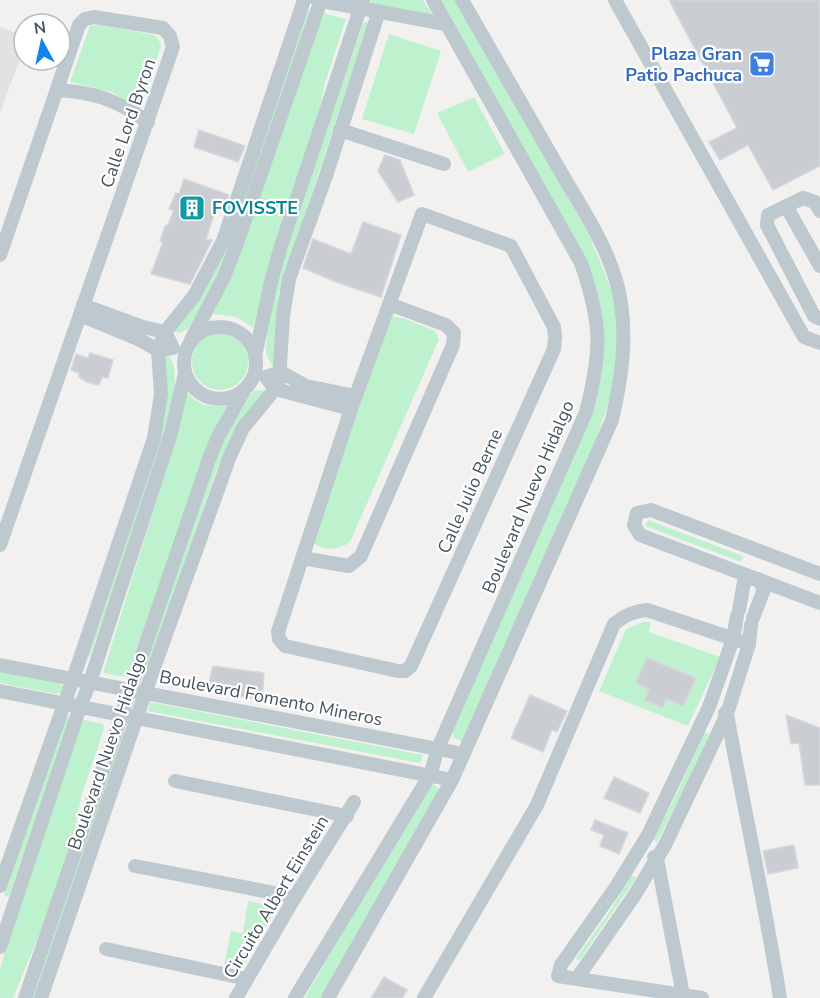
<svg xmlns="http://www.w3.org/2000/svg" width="820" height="998" font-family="'Nunito Sans',sans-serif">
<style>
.education{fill:#e4e1e2}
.green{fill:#bef1cd}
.building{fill:#caced3;stroke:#d4d7dc;stroke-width:1.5}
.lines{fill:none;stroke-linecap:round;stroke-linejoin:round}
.minor{stroke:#bdc9cf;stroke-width:14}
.labels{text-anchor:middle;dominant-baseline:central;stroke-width:4.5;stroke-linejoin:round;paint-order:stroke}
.shop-label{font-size:18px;font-weight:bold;fill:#366cbe;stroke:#fff;text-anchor:end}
.street-label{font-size:18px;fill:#47555e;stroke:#fff}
.culture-label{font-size:18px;font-weight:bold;fill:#0d838f;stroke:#fff;text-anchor:start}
</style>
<rect width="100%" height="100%" fill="#f3f0f0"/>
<path class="education" d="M0,27L24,36V48L0,113Z"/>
<g class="green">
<path d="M371,0H423L433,16L370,3Z"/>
<path d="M439,0H455L588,233L613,293L617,318L618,351L615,382L594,446L465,737L461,741L453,737V730L592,413C601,376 608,337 599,299C597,289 592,278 588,268Z"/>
<path d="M306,10L311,11L219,276L189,328L180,333L174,332V328L195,302Z"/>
<path d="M323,13L346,19L325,83L315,130L272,252L253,328L237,317L213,314L242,247Z"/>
<path d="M367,21L368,25L279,292L275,365L271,364L266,353L267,324L280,266L363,24Z"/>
<path d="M98,25L150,34C157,36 159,39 161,46L140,110L112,92L70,82L90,26Z"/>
<path d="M389,34L441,51L414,134L362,119Z"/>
<path d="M474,97L505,154L468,172L437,113Z"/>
<path d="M386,315L403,318L435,331L439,339L350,542C336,552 323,550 310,541Z"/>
<circle cx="220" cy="362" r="28"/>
<path d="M165,356L170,357C182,376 169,419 164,441L90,657L85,656L158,440L163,361Z"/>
<path d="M260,390L265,391L231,440L217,469L148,669L143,668L211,469L223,442L249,397L254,391Z"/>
<path d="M187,393C199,406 209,407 227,406L208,444L127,677L103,673L177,434Z"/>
<path d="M648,520L743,556L741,562L645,526Z"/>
<path d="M643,622H651L649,632L720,657L688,726L599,691L626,629Z"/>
<path d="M0,672L60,684L64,687L62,692L56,694L0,683Z"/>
<path d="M150,702L423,755L420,763L148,711Z"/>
<path d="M67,716L70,719L9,896L6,897L4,893L64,719Z"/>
<path d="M83,720L103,724L104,729L82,794L72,841L43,925L13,998H0V970L11,927L80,723Z"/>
<path d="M123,732L126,735L36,998H31Z"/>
<path d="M704,732L709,734L682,794L657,842L653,839L678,791Z"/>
<path d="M430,784L434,785L438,788L439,793L321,998H305L426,786Z"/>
<path d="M632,875L636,878L579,961L576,958L608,914Z"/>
<path d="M248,901L277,907L242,968L224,966L231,931L243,933Z"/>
</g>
<g class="building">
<path d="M669,0H820V166L773,190L748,145L720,160L709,142L737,128Z"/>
<path d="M199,130L245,146L238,162L194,147Z"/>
<path d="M385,155L400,160L414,195L398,202L378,171Z"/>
<path d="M184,179L229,195L222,211L216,208L206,239L212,240L190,284L151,274L163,242L160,241L165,226L168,225L174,210L169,209L176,193L179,194Z"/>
<path d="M363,222L401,235L381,297L339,283L303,268L313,239L351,254Z"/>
<path d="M90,353L113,360L108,378L102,377L99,385L87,382L79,377V373L71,370L76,354L88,358Z"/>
<path d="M647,658L696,678L683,706L666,699L663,708L645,700L649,689L636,683Z"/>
<path d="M213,666L264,673L262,700L207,691Z"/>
<path d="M530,695L567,711L557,732L552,730L543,752L511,738Z"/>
<path d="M786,715L820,728V785H805L799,743L791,744Z"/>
<path d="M614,777L649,793L640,813L604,798Z"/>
<path d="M595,820L628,833L619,854L600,846L604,835L591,830Z"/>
<path d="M794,845L798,868L768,874L763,851Z"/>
<path d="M384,977L407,990L402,998H371Z"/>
</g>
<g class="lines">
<g class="minor">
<path d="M317,0L445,24"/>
<path d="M615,0L804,337L820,343"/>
<path d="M57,90C94,92 117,100 148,122"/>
<path d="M340,130L444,164"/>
<path d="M786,206L820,266"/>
<path d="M820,211L815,202L803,198L768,215L767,225L814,316L820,319"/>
<path d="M422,214L511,246L554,327L555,337L554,349L411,666L405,671H398L285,646L279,639L278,632L351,409Z"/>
<path d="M0,255L79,25L85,19L94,17L163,28L170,36L173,47L0,545"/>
<path d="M80,315L138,339L158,350L173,348L165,332L143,327L83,305"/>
<circle cx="220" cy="363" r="36"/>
<path d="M191,340L224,277L236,246L321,0"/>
<path d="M255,356L270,286L280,249L363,0"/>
<path d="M351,409L275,389L266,377L281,372L306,386L356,396"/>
<path d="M302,558L349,566L361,556L453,345L454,333L446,325L389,304"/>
<path d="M820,574L651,510L637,513L634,525L640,535L820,603"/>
<path d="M739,610L744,582L749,579H758L764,589L753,618"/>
<path d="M0,665L464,754"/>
<path d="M0,691L452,780"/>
<path d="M725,713L727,714C744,809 765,903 780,998"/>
<path d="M175,781L347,816"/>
<path d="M654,857L657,859L683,995"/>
<path d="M135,866L295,897"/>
<path d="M0,886L73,679L154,438L161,394L158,350L165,332L194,296L223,241L304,0"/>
<path d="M0,947L80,707L90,682L171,433L185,373"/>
<path d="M106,949L247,979"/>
<path d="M578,977L634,896L665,845L727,714L749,644L751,625"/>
<path d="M25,998L209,459L218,437L245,389"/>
<path d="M41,998L145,693L230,456L243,428L275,389L279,380L283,316L289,279L326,176L379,11"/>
<path d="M236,998L295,897L354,802"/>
<path d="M295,998L430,775L438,748L586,412C602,350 602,324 581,263L433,0"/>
<path d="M328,998L452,780L612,420C621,381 627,343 621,303C614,254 582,209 558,167C526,111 494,56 462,0"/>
<path d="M424,998L537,805L614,624C625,615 634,611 647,610L749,644"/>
<path d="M702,998L558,976L561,965L616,887L648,835L709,707L733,639L737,616"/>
</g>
</g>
<defs>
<symbol id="supermarket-square" viewBox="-11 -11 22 22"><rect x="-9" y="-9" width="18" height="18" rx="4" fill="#3f7fe0" stroke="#fff"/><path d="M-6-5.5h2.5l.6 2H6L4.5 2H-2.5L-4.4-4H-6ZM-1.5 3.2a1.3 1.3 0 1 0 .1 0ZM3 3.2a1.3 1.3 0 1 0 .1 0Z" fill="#fff"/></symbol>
<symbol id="building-square" viewBox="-11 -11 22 22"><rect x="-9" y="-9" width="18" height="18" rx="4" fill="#0f9aa8" stroke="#fff"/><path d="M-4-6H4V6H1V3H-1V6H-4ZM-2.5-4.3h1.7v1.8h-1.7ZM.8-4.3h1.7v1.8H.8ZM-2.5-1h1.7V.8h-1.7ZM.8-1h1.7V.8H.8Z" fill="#fff"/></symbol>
</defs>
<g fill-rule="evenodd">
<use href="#supermarket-square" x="747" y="49" width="30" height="30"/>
<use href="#building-square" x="177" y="193" width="30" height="30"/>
</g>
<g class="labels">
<g class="shop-label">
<text x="742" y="54">Plaza Gran<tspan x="742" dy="21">Patio Pachuca</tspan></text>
</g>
<g class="street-label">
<text transform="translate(128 123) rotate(-71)">Calle Lord Byron</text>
<text transform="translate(470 491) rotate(-66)">Calle Julio Berne</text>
<text transform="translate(528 497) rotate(-67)">Boulevard Nuevo Hidalgo</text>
<text transform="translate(271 698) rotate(11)">Boulevard Fomento Mineros</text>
<text transform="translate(107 751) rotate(-71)">Boulevard Nuevo Hidalgo</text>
<text transform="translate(276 897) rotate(-59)">Circuito Albert Einstein</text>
</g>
<g class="culture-label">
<text x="212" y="208">FOVISSTE</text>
</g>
</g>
<g transform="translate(42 42) rotate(352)"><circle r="28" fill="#ffffff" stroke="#b5bbbf" stroke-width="1.5"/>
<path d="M0-4.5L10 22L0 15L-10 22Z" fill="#1483e9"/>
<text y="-9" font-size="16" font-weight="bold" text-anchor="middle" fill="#47555e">N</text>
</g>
</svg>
